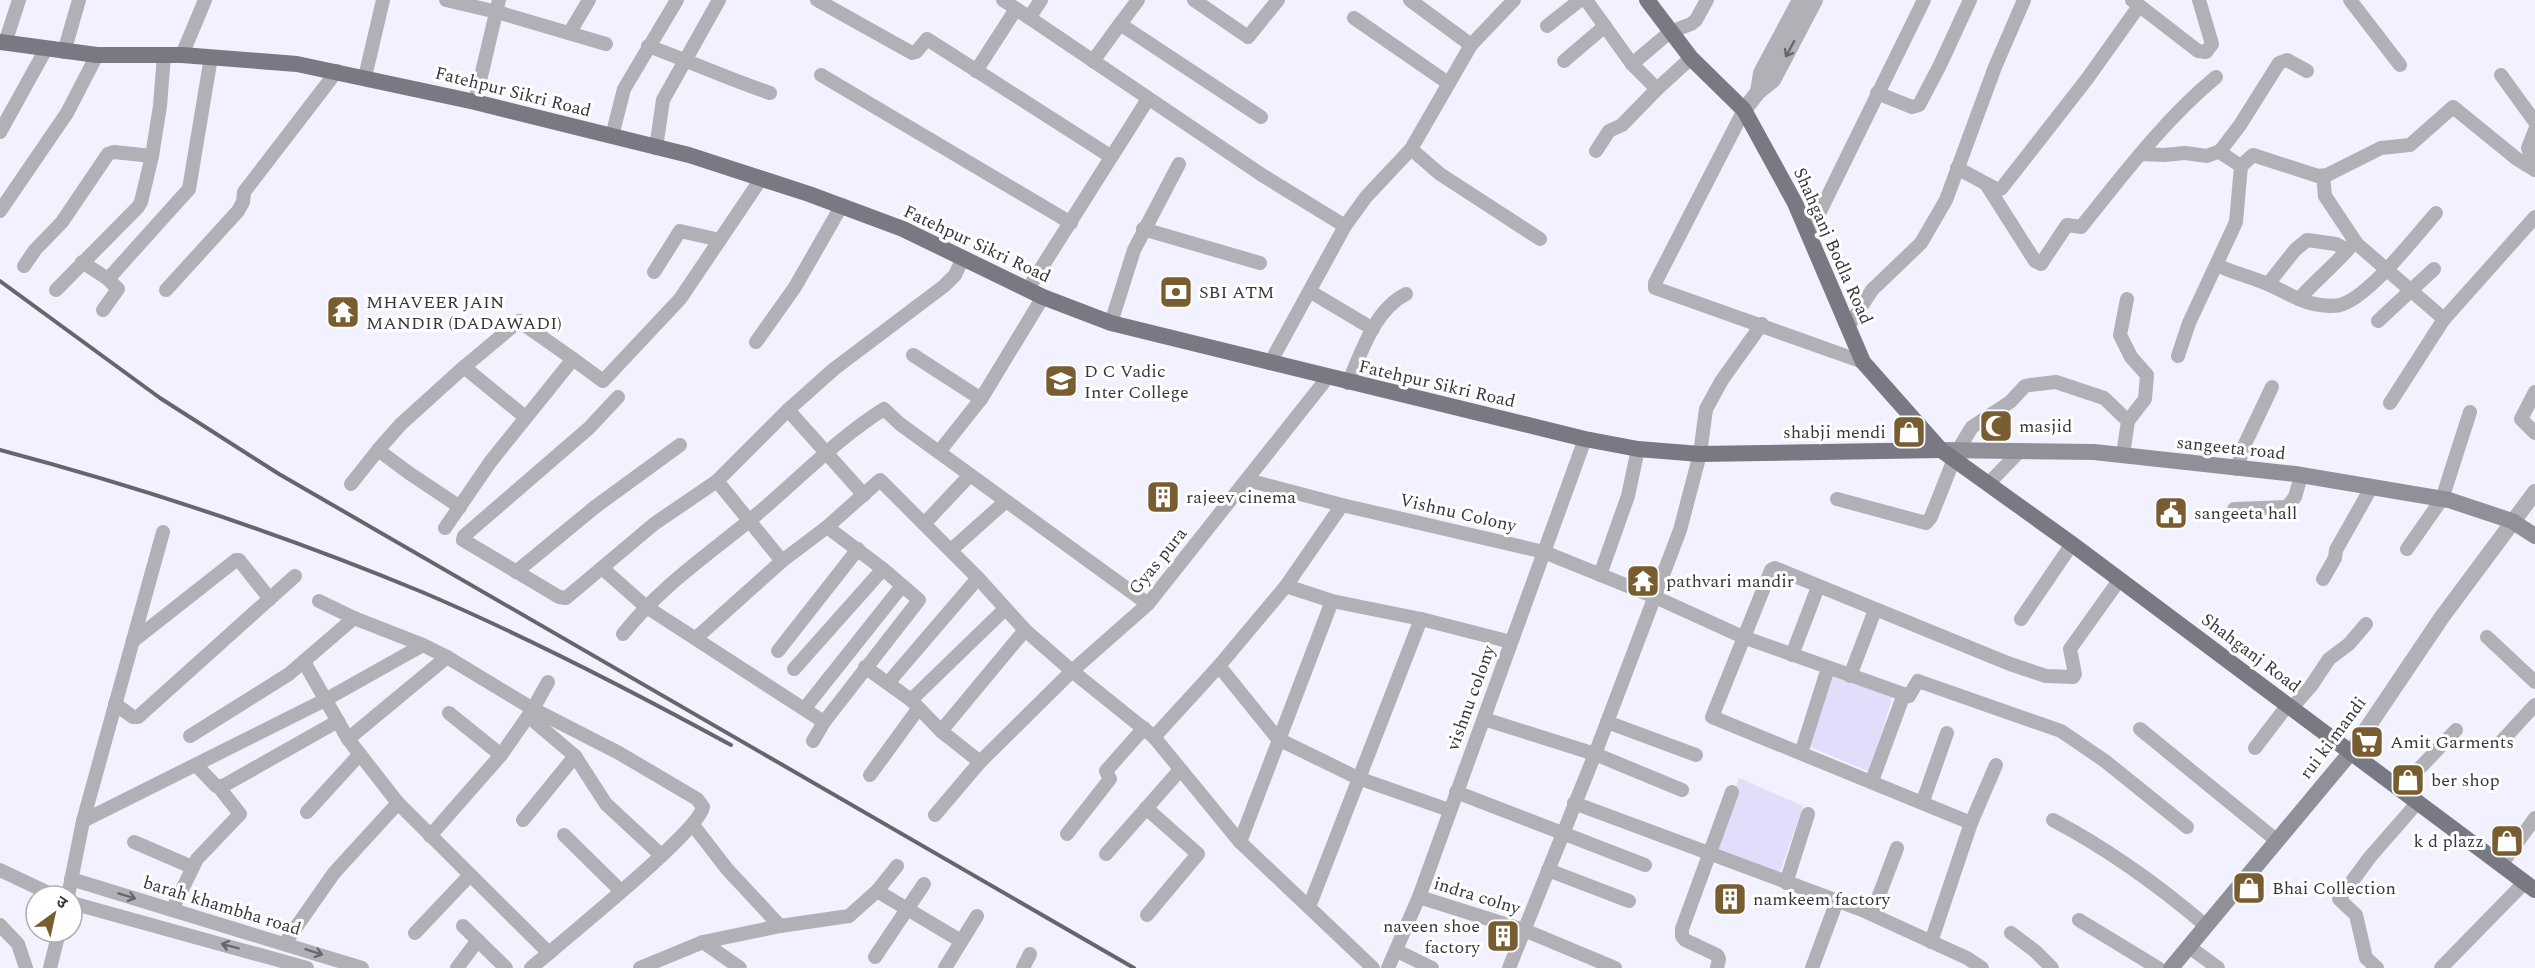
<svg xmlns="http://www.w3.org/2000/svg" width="2535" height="968" viewBox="0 0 2535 968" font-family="Spectral,'Noto Sans Devanagari',serif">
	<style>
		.green { fill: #e1defc }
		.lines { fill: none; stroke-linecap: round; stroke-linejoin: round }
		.minor { stroke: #b0b0b6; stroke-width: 14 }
		.tertiary { stroke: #b0b0b6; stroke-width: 16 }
		.secondary { stroke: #909098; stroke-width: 16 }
		.primary { stroke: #797983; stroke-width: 16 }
		.rail { stroke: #65656c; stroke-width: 4 }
		.oneway { stroke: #67676d }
		.labels { text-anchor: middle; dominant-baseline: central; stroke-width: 6; stroke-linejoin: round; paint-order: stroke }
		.street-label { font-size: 18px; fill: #37373c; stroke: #fff }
		.poi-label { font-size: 18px; fill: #37373c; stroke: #fff; text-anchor: start }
	</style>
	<rect width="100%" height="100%" fill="#f2f1ff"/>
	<g class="green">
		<polygon points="1821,672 1893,695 1870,772 1799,742"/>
		<polygon points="1739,778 1803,806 1780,872 1714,848"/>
	</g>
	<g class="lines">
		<g class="minor">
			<polyline points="446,0 497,12 606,44"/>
			<polyline points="817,0 912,53 916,52 927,39 1110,156"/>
			<polyline points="1003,0 1262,175 1345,226"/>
			<polyline points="1138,0 1120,24 1261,117"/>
			<polyline points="1194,0 1248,37 1278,0"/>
			<polyline points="1410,0 1471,45"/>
			<polyline points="1586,0 1632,64 1657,89 1691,58"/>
			<polyline points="2132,0 2198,51 2206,52 2212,44 2199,0"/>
			<polyline points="2350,0 2400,65"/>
			<polyline points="1029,18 1041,0"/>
			<polyline points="1354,18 1448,83"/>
			<polyline points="1547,26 1580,0"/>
			<polyline points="570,32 589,0"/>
			<polyline points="5,43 19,0"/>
			<path d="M648 46C689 61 728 79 770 93"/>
			<polyline points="64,52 79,0"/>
			<polyline points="182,55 205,0"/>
			<polyline points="1093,61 1120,24"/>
			<polyline points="1564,61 1605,26"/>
			<polyline points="1632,64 1670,32 1691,24 1696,20 1707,0"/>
			<polyline points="976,71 1016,9"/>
			<polyline points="821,75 1071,223"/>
			<polyline points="2501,75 2535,122"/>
			<polyline points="365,77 383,0"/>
			<polyline points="1877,93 1912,107 1919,105 1940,65 1970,0"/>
			<polyline points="475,102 499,0"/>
			<polyline points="1744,110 1655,283 1655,288 1863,362"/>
			<polyline points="2535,130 2528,148 2535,170"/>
			<polyline points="0,132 46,49"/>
			<polyline points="612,136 624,89 677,0"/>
			<polyline points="656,148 663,100 719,0"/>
			<polyline points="1411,149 1440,174 1540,239"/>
			<polyline points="1596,151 1609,131 1622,125 1657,89"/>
			<polyline points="2141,154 2164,155 2185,153 2207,156 2220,151"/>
			<polyline points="152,156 160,106 164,55"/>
			<polyline points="2241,166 2253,155 2318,176 2327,175 2381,148 2410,145 2453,107 2517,159 2535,170"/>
			<polyline points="1957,168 1996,189 2001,189 2087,79 2139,6"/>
			<polyline points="2323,176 2325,196 2357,244 2444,319"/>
			<path d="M1986 184 2035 261 2041 264 2067 225 2081 227C2123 175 2164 120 2216 77"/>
			<polyline points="0,211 67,113 97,55"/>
			<polyline points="1143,229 1260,263"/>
			<polyline points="1809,234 1924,0"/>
			<polyline points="82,262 108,279 118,289 103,310"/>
			<path d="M2217 265C2233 273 2248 276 2265 283 2283 290 2300 303 2320 305 2328 306 2336 307 2343 304 2371 294 2415 237 2436 213"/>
			<polyline points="24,266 35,250 62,222 108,154 114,152 152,156 141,202 138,207 56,290"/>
			<polyline points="654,272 680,231 720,240"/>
			<polyline points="108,279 189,189 211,57"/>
			<polyline points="2268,284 2295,250 2307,240 2336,244 2347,250"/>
			<polyline points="1028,289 1148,99"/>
			<polyline points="166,290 238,211 243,202 244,192 337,71"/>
			<polyline points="1311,292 1373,329"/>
			<polyline points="2127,299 2120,335 2131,357 2147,375 2145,399 2128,421"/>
			<path d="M2299 299C2316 280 2335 265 2352 245"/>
			<polyline points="2378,321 2434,269"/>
			<polyline points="1111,323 1134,250 1179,164"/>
			<polyline points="1848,327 1872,290 1921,243 1946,200 1995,67 2024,0"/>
			<polyline points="756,342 795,287 842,205"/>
			<polyline points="913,355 981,399 1043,297"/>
			<polyline points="2178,356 2189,323 2236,222 2241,166 2221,153 2221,150 2240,125 2279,63 2287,60 2307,71"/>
			<polyline points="1270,363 1345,226 1366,197 1411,149 1471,45 1514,0"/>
			<path d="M1348 383C1362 352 1374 310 1406 294"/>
			<polyline points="2535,392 2521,419 2535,433"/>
			<polyline points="618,397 589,428 464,536 463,540 559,597 566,598 654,524 717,481 788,410 834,369 944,286 955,275 963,258"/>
			<polyline points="2390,403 2444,319 2535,217"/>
			<polyline points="788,410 864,495"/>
			<polyline points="525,417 464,367 519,321 573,359"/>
			<polyline points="1958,450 1972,427 2010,402 2025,386 2030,385 2056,382 2104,398 2128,421 2123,455"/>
			<polyline points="939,452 981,399"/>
			<polyline points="2237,469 2244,446 2272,387"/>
			<polyline points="1247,480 1342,505 1544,552 1655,597 1743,637 1909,696 1918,681 2061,731 2105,761 2187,827"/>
			<polyline points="717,481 782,561"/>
			<polyline points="1989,483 2020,451"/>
			<polyline points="351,484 378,450"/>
			<polyline points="1837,499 1926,523 1931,517 1954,459"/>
			<polyline points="460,507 409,473 378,450 401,424 464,367"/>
			<polyline points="2234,509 2287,507 2295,497 2301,476"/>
			<polyline points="924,524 970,475"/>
			<polyline points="827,527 880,480 978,578 1025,630 1072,671 1154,737 1240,842 1373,968"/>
			<polyline points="445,528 491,461 573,359 603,381 680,299 761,179"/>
			<polyline points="2407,549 2442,499 2470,412"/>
			<polyline points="951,550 1006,501"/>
			<polyline points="602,568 645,606 824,722"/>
			<polyline points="516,572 595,507 680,445"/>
			<polyline points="1600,575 1628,496 1638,449"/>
			<polyline points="2323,579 2335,558 2336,550 2371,488"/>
			<polyline points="1286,586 1332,601 1421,619"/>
			<polyline points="319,601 354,618"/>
			<polyline points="2021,619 2072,544"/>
			<path d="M623 634C661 586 704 558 750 520 794 484 836 439 884 409L900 424 1148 604"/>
			<polyline points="2487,637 2535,682"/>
			<polyline points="696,638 782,561 827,527 883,569 919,600 824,722 813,741"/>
			<polyline points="133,641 236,560 239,560 270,599"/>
			<polyline points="423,645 447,657 533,709 501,755 430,836"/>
			<polyline points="778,651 858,549"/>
			<polyline points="1792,655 1818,587"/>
			<polyline points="447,657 348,739 398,803 549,953 531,968"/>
			<polyline points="304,662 348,739"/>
			<polyline points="1219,666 1278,739 1358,778 1449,810"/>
			<polyline points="865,667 911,700 941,731 980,762"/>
			<polyline points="794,669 883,569"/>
			<polyline points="1850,676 1875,610"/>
			<path d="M548 682 533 709 619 753 697 799 703 807C699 831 574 931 549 953"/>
			<polyline points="888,683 978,578"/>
			<polyline points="911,700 1005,609"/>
			<polyline points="115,704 133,717 138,717 295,576"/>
			<polyline points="805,708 902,586"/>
			<polyline points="2291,709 2311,686 2329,659 2349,644 2366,624"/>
			<polyline points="449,713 501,755"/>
			<polyline points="529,717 575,756 606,804 661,855"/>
			<polyline points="1484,719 1595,754 1682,790"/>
			<polyline points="1607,722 1696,755"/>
			<polyline points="2140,729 2276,840"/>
			<polyline points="941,731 1025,630"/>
			<polyline points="1154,737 1219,666 1286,586 1342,505"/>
			<polyline points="2501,742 2535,705"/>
			<polyline points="2255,748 2287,706"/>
			<polyline points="1801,753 1828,668"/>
			<polyline points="197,766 216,786 223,786 338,721"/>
			<polyline points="870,775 918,709"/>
			<polyline points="1872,781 1904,694"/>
			<polyline points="2400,789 2456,730"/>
			<polyline points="1456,792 1645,865"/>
			<polyline points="1923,801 1947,733"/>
			<polyline points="1574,803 1862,910 1967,958 1982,968"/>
			<polyline points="1146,808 1198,854 1147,915"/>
			<polyline points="307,812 360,754"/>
			<polyline points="935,815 980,762 1072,671 1148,604 1328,377"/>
			<polyline points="523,820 575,756"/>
			<path d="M2053 820C2108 849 2158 885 2205 925"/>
			<polyline points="83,821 325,700 423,645 354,618 289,674 190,736"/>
			<polyline points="1971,823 1712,717 1771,570 1775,568 2010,664 2046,676 2073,677 2075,674 2070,649 2120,579"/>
			<polyline points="693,825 727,869 780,926"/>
			<polyline points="1067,834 1110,779 1106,771 1144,728"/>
			<polyline points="564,835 621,891"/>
			<polyline points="134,842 192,867"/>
			<polyline points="1240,842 1332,601"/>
			<polyline points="1106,854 1180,770"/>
			<polyline points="2501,865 2535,818"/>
			<polyline points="0,870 55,896"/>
			<polyline points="1548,870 1629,901"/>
			<polyline points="71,879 362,968"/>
			<polyline points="1786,883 1808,814"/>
			<polyline points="877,891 961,941"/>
			<polyline points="68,896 83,821 163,532"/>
			<polyline points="1419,897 1524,930 1615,968"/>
			<polyline points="72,903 307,968"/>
			<polyline points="1309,907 1421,619 1511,642"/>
			<polyline points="172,910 197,859 240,814 218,786"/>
			<polyline points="1872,914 1897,848"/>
			<polyline points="2079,920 2158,968"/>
			<polyline points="0,925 18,944 26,968"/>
			<polyline points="463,926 506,968"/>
			<polyline points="415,933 470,875"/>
			<polyline points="2011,933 2035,951 2052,968"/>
			<polyline points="703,942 740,968"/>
			<polyline points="1931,942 1971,823 1996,765"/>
			<polyline points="285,943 334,873 398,803"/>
			<polyline points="2188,946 2218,968"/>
			<polyline points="1397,951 1432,968"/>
			<polyline points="875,957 924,884"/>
			<polyline points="50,968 59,932"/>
			<polyline points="457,968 478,940"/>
			<polyline points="640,968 703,942 780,926 849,916 877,891 897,866"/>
			<polyline points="945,968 977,916"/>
			<polyline points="1023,968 1030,954"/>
			<polyline points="1388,968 1419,897 1585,439"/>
			<polyline points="1509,968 1595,754 1680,530 1700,454 1706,409 1722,380 1762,324"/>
			<polyline points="1717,968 1719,959 1717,955 1685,940 1682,936 1682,929 1732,792"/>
			<polyline points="1812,968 1837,901"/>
			<polyline points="2377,968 2366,958 2356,915 2339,899 2370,857 2418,802"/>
			<polyline points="2441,968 2524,883"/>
		</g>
		<g class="tertiary">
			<polyline points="1758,92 1761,73 1800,0"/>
			<polyline points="1744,110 1758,92 1773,80 1815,0"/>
			<polyline points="2351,752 2442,617 2535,492"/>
		</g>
		<g class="secondary">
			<polyline points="1941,450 2094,452 2295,474 2449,500 2512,521 2535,536"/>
			<polyline points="2171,968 2351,752"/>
		</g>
		<g class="primary">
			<polyline points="1647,0 1691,58 1744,110 1795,203 1863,362 1941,450 2072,544 2535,890"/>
			<polyline points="0,42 97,55 182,55 297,64 475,102 689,155 809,194 903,229 1043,297 1111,323 1585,439 1638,449 1700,454 1941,450"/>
		</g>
		<g class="rail">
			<polyline points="0,281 160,398 279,474 1134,968"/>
			<path d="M0 450C143 488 285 535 422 592 528 637 630 690 731 745"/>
		</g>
	</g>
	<defs><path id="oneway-shaft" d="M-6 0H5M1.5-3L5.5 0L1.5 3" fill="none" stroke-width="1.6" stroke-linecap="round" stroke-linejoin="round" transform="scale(1.5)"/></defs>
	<g class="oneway">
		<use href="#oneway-shaft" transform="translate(1790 49) rotate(118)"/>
		<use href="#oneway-shaft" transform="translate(127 896) rotate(17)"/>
		<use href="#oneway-shaft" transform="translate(230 946) rotate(-165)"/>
		<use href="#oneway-shaft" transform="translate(314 952) rotate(18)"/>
	</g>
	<defs>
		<symbol id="bank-square" viewBox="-11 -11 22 22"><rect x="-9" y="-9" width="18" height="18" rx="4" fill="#775d2f" stroke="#fff"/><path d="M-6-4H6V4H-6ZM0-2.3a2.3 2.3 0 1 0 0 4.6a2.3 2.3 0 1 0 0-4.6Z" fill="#fff"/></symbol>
		<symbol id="temple-square" viewBox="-11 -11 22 22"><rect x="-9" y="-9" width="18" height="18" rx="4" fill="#775d2f" stroke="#fff"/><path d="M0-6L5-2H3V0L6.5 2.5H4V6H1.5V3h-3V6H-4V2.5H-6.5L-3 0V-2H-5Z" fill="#fff"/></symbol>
		<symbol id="university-square" viewBox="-11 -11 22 22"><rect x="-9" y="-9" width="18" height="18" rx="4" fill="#775d2f" stroke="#fff"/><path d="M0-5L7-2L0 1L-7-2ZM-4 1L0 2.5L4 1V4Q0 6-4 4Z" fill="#fff"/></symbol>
		<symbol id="mosque-square" viewBox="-11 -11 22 22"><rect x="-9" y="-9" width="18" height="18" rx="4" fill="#775d2f" stroke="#fff"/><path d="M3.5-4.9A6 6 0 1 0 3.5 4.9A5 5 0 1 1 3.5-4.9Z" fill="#fff"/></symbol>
		<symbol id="shop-square" viewBox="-11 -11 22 22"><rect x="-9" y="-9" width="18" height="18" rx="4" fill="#775d2f" stroke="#fff"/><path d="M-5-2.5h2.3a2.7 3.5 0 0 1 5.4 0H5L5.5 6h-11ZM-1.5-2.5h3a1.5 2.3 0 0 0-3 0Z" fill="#fff"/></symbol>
		<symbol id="building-square" viewBox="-11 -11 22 22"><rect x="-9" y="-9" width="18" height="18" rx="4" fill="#775d2f" stroke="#fff"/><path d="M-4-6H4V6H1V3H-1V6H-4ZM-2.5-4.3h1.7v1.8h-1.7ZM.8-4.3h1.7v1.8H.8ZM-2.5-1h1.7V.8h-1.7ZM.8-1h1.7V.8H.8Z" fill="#fff"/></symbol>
		<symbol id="civic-square" viewBox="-11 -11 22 22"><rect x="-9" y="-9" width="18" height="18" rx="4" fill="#775d2f" stroke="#fff"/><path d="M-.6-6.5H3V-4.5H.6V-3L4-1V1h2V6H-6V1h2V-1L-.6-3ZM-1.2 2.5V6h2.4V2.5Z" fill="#fff"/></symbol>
		<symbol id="supermarket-square" viewBox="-11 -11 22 22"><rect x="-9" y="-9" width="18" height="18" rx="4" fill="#775d2f" stroke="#fff"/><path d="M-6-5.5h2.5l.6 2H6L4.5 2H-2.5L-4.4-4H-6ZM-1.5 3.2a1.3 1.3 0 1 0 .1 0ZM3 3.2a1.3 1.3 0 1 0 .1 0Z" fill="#fff"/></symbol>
	</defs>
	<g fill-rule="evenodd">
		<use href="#bank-square" x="1157" y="273" width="38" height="38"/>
		<use href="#temple-square" x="324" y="293" width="38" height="38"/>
		<use href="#university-square" x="1042" y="362" width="38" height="38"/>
		<use href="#mosque-square" x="1977" y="407" width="38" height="38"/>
		<use href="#shop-square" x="1890" y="413" width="38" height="38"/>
		<use href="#building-square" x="1144" y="478" width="38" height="38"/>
		<use href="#civic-square" x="2152" y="494" width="38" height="38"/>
		<use href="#temple-square" x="1624" y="562" width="38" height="38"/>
		<use href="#supermarket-square" x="2348" y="723" width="38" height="38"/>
		<use href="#shop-square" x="2389" y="761" width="38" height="38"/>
		<use href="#shop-square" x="2488" y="822" width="38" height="38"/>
		<use href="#shop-square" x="2230" y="869" width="38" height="38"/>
		<use href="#building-square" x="1711" y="880" width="38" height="38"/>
		<use href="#building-square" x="1484" y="917" width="38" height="38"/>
	</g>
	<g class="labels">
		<g class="street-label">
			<text transform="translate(513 92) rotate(14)">Fatehpur Sikri Road</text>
			<text transform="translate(977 244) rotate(25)">Fatehpur Sikri Road</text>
			<text transform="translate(1833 246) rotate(66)">Shahganj Bodla Road</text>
			<text transform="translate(1437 384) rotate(13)">Fatehpur Sikri Road</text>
			<text transform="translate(2231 448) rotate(6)">sangeeta road</text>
			<text transform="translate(1458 513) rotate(13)">Vishnu Colony</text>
			<text transform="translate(1158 561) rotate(-51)">Gyas pura</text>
			<text transform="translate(2251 653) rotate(37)">Shahganj Road</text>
			<text transform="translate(1471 698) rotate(-70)">vishnu colony</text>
			<text transform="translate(2333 738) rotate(-53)">rui ki mandi</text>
			<text transform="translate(1477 896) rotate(17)">indra colny</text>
			<text transform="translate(222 906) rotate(17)">barah khambha road</text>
		</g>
		<g class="poi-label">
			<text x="1199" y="292">SBI ATM</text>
			<text x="366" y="302">MHAVEER JAIN<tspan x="366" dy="21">MANDIR (DADAWADI)</tspan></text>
			<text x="1084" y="371">D C Vadic<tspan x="1084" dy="21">Inter College</tspan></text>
			<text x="2019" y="426">masjid</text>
			<text x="1886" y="432" text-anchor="end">shabji mendi</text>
			<text x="1186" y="497">rajeev cinema</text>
			<text x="2194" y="513">sangeeta hall</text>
			<text x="1666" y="581">pathvari mandir</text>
			<text x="2390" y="742">Amit Garments</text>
			<text x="2431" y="780">ber shop</text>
			<text x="2484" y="841" text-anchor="end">k d plazz</text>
			<text x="2272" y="888">Bhai Collection</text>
			<text x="1753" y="899">namkeem factory</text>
			<text x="1480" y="926" text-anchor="end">naveen shoe<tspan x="1480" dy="21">factory</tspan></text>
		</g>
	</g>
	<g transform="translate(54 914) rotate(33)"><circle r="28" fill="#ffffff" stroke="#afafb1" stroke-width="1.5"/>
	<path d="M0-4.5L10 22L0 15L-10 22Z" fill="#775d2f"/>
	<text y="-9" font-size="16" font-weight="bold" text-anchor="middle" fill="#37373c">उ</text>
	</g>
</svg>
